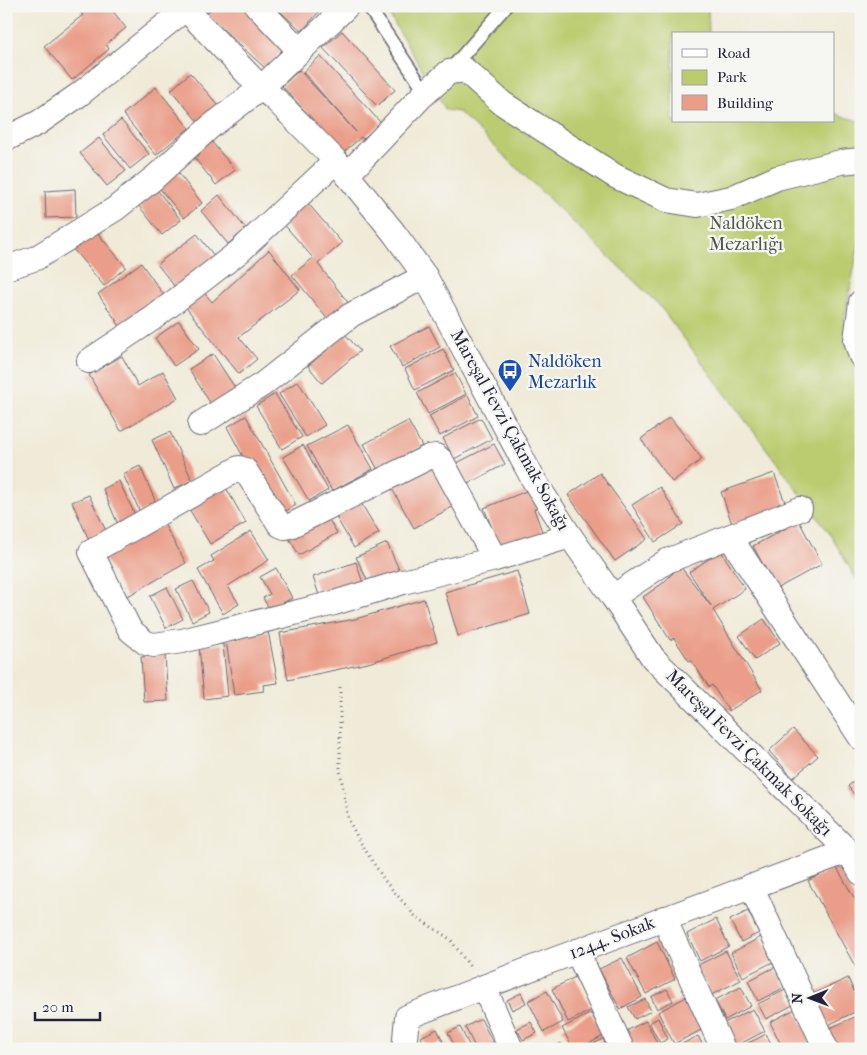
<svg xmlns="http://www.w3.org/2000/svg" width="867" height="1055" viewBox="0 0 867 1055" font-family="'IM FELL French Canon',serif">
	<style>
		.green { fill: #bbcc6f; stroke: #6e7755 }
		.building { fill: #ea9d88 }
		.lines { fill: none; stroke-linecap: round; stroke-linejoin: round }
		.service-casing { stroke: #6a6872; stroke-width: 15 }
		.minor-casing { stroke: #6a6872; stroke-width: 26 }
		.path { stroke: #6a6872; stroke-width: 3; stroke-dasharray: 1 4; stroke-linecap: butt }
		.service { stroke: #fff; stroke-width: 12 }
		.minor { stroke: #fff; stroke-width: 24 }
		.labels { text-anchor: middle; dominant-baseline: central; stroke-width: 4.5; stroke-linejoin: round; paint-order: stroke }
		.park-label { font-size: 18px; fill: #50554b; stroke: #f6f6f2 }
		.transit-label { font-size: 18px; fill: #164399; stroke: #f6f6f2; text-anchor: start }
		.street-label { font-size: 18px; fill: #22223b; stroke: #f6f6f2 }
	</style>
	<rect width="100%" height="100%" fill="#f6f6f2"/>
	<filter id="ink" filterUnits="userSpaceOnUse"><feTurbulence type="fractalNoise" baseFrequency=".02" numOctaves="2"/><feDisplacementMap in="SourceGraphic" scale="10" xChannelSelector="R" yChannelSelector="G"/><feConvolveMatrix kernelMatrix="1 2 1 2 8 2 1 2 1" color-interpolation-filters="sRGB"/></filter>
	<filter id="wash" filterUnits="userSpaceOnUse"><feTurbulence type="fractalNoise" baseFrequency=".0096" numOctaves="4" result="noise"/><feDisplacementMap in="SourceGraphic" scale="20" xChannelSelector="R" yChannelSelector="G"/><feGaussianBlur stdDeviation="1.12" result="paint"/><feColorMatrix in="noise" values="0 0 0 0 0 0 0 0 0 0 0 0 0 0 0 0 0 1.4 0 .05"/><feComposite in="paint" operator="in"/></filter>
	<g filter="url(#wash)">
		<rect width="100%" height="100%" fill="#f0ebd8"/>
		<polygon class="green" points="384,6 708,6 709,34 673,34 673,121 833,121 833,113 861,122 861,232 844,321 861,356 861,587 828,531 659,305 459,112 446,110"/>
		<g id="blocks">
			<g class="building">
				<polygon points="88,6 109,6 126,28 106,44 109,49 72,80 44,46 83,15 80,12"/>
				<polygon points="213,6 246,6 287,44 266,69 206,14"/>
				<polygon points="274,6 324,6 302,31"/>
				<polygon points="342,31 395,90 377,106 323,48"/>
				<polygon points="320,56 381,123 363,139 361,137 343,153 282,86 299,70 356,132 303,72"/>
				<polygon points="190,73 219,106 199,123 171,90"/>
				<polygon points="156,87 189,128 156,155 123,114"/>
				<polygon points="121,120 149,154 130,169 103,135"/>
				<polygon points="207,136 235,170 216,185 189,151"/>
				<polygon points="99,138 126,171 107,186 80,153"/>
				<polygon points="175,169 202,203 184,218 156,184"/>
				<polygon points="154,186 181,220 162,235 135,201"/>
				<polygon points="75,189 76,217 46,218 45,191"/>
				<polygon points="219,195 246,229 228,244 201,211"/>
				<polygon points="306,201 342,243 318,264 350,305 329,321 292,275 313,258 282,222"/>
				<polygon points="95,230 126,267 104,286 73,249"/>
				<polygon points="197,234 218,261 179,292 157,264"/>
				<polygon points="269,250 300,290 239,337 257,359 239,374 184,305 202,290 212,302"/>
				<polygon points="141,263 168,301 124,332 98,294"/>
				<polygon points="179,321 199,349 174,366 155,338"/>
				<polygon points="429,326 440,347 402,367 390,346"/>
				<polygon points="345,334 360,351 322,383 308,366"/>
				<polygon points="443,349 454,370 415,390 405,369"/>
				<polygon points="213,354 239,394 214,409 189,369"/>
				<polygon points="122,356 138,386 163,371 178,398 121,431 89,375"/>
				<polygon points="455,373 466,394 428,414 417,393"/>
				<polygon points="298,381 325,425 306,437 279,394"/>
				<polygon points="275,394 302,437 282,449 256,406"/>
				<polygon points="468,395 478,416 440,436 429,416"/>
				<polygon points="246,416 296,505 276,517 227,427"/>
				<polygon points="670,417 702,459 672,482 641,439"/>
				<polygon points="481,418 492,439 454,459 443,438"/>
				<polygon points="408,421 422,446 378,470 364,444"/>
				<polygon points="348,425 373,469 332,491 307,446"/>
				<polygon points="170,432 192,480 174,489 152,440"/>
				<polygon points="494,444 505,464 466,485 455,464"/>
				<polygon points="303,445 328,490 309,501 283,457"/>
				<polygon points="432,465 454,506 414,528 391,487"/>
				<polygon points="140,466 157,505 140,512 123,474"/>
				<polygon points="600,473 647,539 615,561 568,495"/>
				<polygon points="774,473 786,505 732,524 721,492"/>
				<polygon points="119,481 137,519 119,527 103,489"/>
				<polygon points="225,486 246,523 210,544 188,507"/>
				<polygon points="660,487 683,524 655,542 632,505"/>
				<polygon points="534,488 541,506 534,509 543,534 501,551 484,508"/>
				<polygon points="89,495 107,533 89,540 72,502"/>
				<polygon points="361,503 379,533 354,548 336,517"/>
				<polygon points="325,513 337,533 299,555 287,535"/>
				<polygon points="799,521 822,564 776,589 753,546"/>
				<polygon points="164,524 186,563 126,597 104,558"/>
				<polygon points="251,531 269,560 228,586 239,604 223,614 198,570 214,561 211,556"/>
				<polygon points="387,543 402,576 372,590 356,557"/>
				<polygon points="721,551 745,589 713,610 762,690 729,711 712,685 709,687 691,660 689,661 674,638 670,640 643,597 663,583 680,566 711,606 689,572"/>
				<polygon points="356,562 364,586 321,601 313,577"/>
				<polygon points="276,568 292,598 270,610 263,598 270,594 260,577"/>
				<polygon points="517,571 530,614 458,636 445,592"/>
				<polygon points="193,581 209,612 192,621 176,589"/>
				<polygon points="167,587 183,619 166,628 150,596"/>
				<polygon points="424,599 437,642 368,663 288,680 280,633 355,619"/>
				<polygon points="764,619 780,643 755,660 739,636"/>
				<polygon points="268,631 278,683 263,685 264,691 234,695 226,640"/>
				<polygon points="223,644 228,696 204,699 199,646"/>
				<polygon points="165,655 168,701 144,702 141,657"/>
				<polygon points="793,729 818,756 793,778 769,751"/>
				<polygon points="861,776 861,804 848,786"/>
				<polygon points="836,866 861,910 861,977 808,881"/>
				<polygon points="748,911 759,933 741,942 730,920"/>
				<polygon points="716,919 729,946 700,961 687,934"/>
				<polygon points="761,937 773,962 743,977 731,953"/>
				<polygon points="657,942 675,979 646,994 627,958"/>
				<polygon points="726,951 741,980 711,995 696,966"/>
				<polygon points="622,958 642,997 620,1009 599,969"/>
				<polygon points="775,967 785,987 758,1001 748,981"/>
				<polygon points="575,977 592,1010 568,1022 552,989"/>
				<polygon points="848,978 857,998 861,996 861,1009 828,1025 813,994"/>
				<polygon points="741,987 751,1006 725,1020 715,1000"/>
				<polygon points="667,989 673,1001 657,1009 651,997"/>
				<polygon points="787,989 795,1004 766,1019 758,1004"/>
				<polygon points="547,991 563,1022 544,1032 528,1001"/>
				<polygon points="521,993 526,1003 512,1010 507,1000"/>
				<polygon points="690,995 707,1027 674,1044 658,1012"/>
				<polygon points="645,999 651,1011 635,1019 628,1007"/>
				<polygon points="753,1009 765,1031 734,1047 722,1024"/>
				<polygon points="795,1009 811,1040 795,1049 783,1049 770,1022"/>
				<polygon points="591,1013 603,1036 579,1049 573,1049 562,1028"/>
				<polygon points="861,1014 861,1049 835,1049 826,1030"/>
				<polygon points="658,1018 668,1039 660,1043 649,1023"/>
				<polygon points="481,1019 495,1047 491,1049 476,1049 465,1027"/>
				<polygon points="646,1021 658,1045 651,1049 636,1049 626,1031"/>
				<polygon points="531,1022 537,1033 523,1040 517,1029"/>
				<polygon points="460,1027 471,1049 456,1049 448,1033"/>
				<polygon points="437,1029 443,1041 427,1049 421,1037"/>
				<polygon points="766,1034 774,1049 737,1049"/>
				<polygon points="698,1036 705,1049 680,1049 678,1046"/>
				<polygon points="603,1039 608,1049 584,1049"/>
				<polygon points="561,1043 563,1049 550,1049"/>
				<polygon points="447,1044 449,1049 438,1049"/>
			</g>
		</g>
	</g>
	<g filter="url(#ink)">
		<use href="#blocks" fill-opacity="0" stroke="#6a6872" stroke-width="1"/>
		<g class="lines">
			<defs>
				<g id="service">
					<polyline points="368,6 426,93"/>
					<polyline points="450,70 506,6"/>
				</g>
				<g id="minor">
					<polyline points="183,6 261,88 276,100 336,161 394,233 425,276 533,479 570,536 613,597 653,658 848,851 861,873"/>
					<polyline points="257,6 300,51"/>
					<polyline points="6,139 38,123 80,94 189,6"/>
					<polyline points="347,175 421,97 449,72 465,70 502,103 615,176 666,200 697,205 731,198 777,178 841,162 861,160"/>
					<polyline points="6,268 36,258 115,209 154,178 210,127 261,88 347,6"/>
					<polyline points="861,302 856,340 861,356"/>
					<polyline points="89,361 152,319 240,251 336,161"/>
					<polyline points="200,424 263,384 351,315 425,276"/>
					<polyline points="730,537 861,738"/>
					<polyline points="495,559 441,460 436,456 429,457 290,526 285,527 280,525 245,470 239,468 91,552 130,630 146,643 154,645 182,641 334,603 403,582 495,559 570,536"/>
					<polyline points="613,597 667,561 800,509"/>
					<polyline points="751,886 826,1049"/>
					<polyline points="664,918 723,1049"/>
					<polyline points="577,951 622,1049"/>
					<polyline points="484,987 511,1049"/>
					<polyline points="404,1049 407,1017 548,962 848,851"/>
				</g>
			</defs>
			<use href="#service" class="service-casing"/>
			<use href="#minor" class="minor-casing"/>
			<polyline class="path" points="340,687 340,770 348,819 359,840 385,881 415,916 450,939 471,968"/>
			<use href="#service" class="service"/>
			<use href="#minor" class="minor"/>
		</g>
	</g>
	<defs>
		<symbol id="bus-pin" viewBox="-11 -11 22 30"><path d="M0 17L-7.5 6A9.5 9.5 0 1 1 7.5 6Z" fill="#1a4fb4" stroke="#f6f6f2"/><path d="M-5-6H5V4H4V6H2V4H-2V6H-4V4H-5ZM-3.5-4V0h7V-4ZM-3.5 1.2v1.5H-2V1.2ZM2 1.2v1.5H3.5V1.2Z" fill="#fff"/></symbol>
	</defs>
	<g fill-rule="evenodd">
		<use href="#bus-pin" x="496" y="357" width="28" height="38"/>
	</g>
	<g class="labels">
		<g class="park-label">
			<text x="746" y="223">Naldöken<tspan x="746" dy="21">Mezarlığı</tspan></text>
		</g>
		<g class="transit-label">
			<text x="528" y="361">Naldöken<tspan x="528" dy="21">Mezarlık</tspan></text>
		</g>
		<g class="street-label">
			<text transform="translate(510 430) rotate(61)">Mareşal Fevzi Çakmak Sokağı</text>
			<text transform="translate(749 753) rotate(45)">Mareşal Fevzi Çakmak Sokağı</text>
			<text transform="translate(612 938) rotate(-21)">1244. Sokak</text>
		</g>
	</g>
	<rect width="867" height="1055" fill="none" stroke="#f6f6f2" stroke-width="25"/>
	<rect x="672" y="32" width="162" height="90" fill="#f6f6f2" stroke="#a1a1a9"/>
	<rect x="682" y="49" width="25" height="8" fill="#ffffff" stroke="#a1a1a9"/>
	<text x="717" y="58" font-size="15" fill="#22223b">Road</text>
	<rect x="682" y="70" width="25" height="15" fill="#bbcc6f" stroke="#a1a1a9"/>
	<text x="717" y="82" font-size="15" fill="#22223b">Park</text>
	<rect x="682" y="95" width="25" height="15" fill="#ea9d88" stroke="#a1a1a9"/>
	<text x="717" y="108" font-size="15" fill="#22223b">Building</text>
	<g transform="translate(810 998) rotate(269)" stroke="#f6f6f2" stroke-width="4" paint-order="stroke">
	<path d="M0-4L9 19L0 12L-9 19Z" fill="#22223b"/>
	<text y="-8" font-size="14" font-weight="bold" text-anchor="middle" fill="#22223b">N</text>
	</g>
	<path d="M35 1012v8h65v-8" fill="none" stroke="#22223b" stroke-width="2.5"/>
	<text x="42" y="1012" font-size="15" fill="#22223b" stroke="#f6f6f2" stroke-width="4" paint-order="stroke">20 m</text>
</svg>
